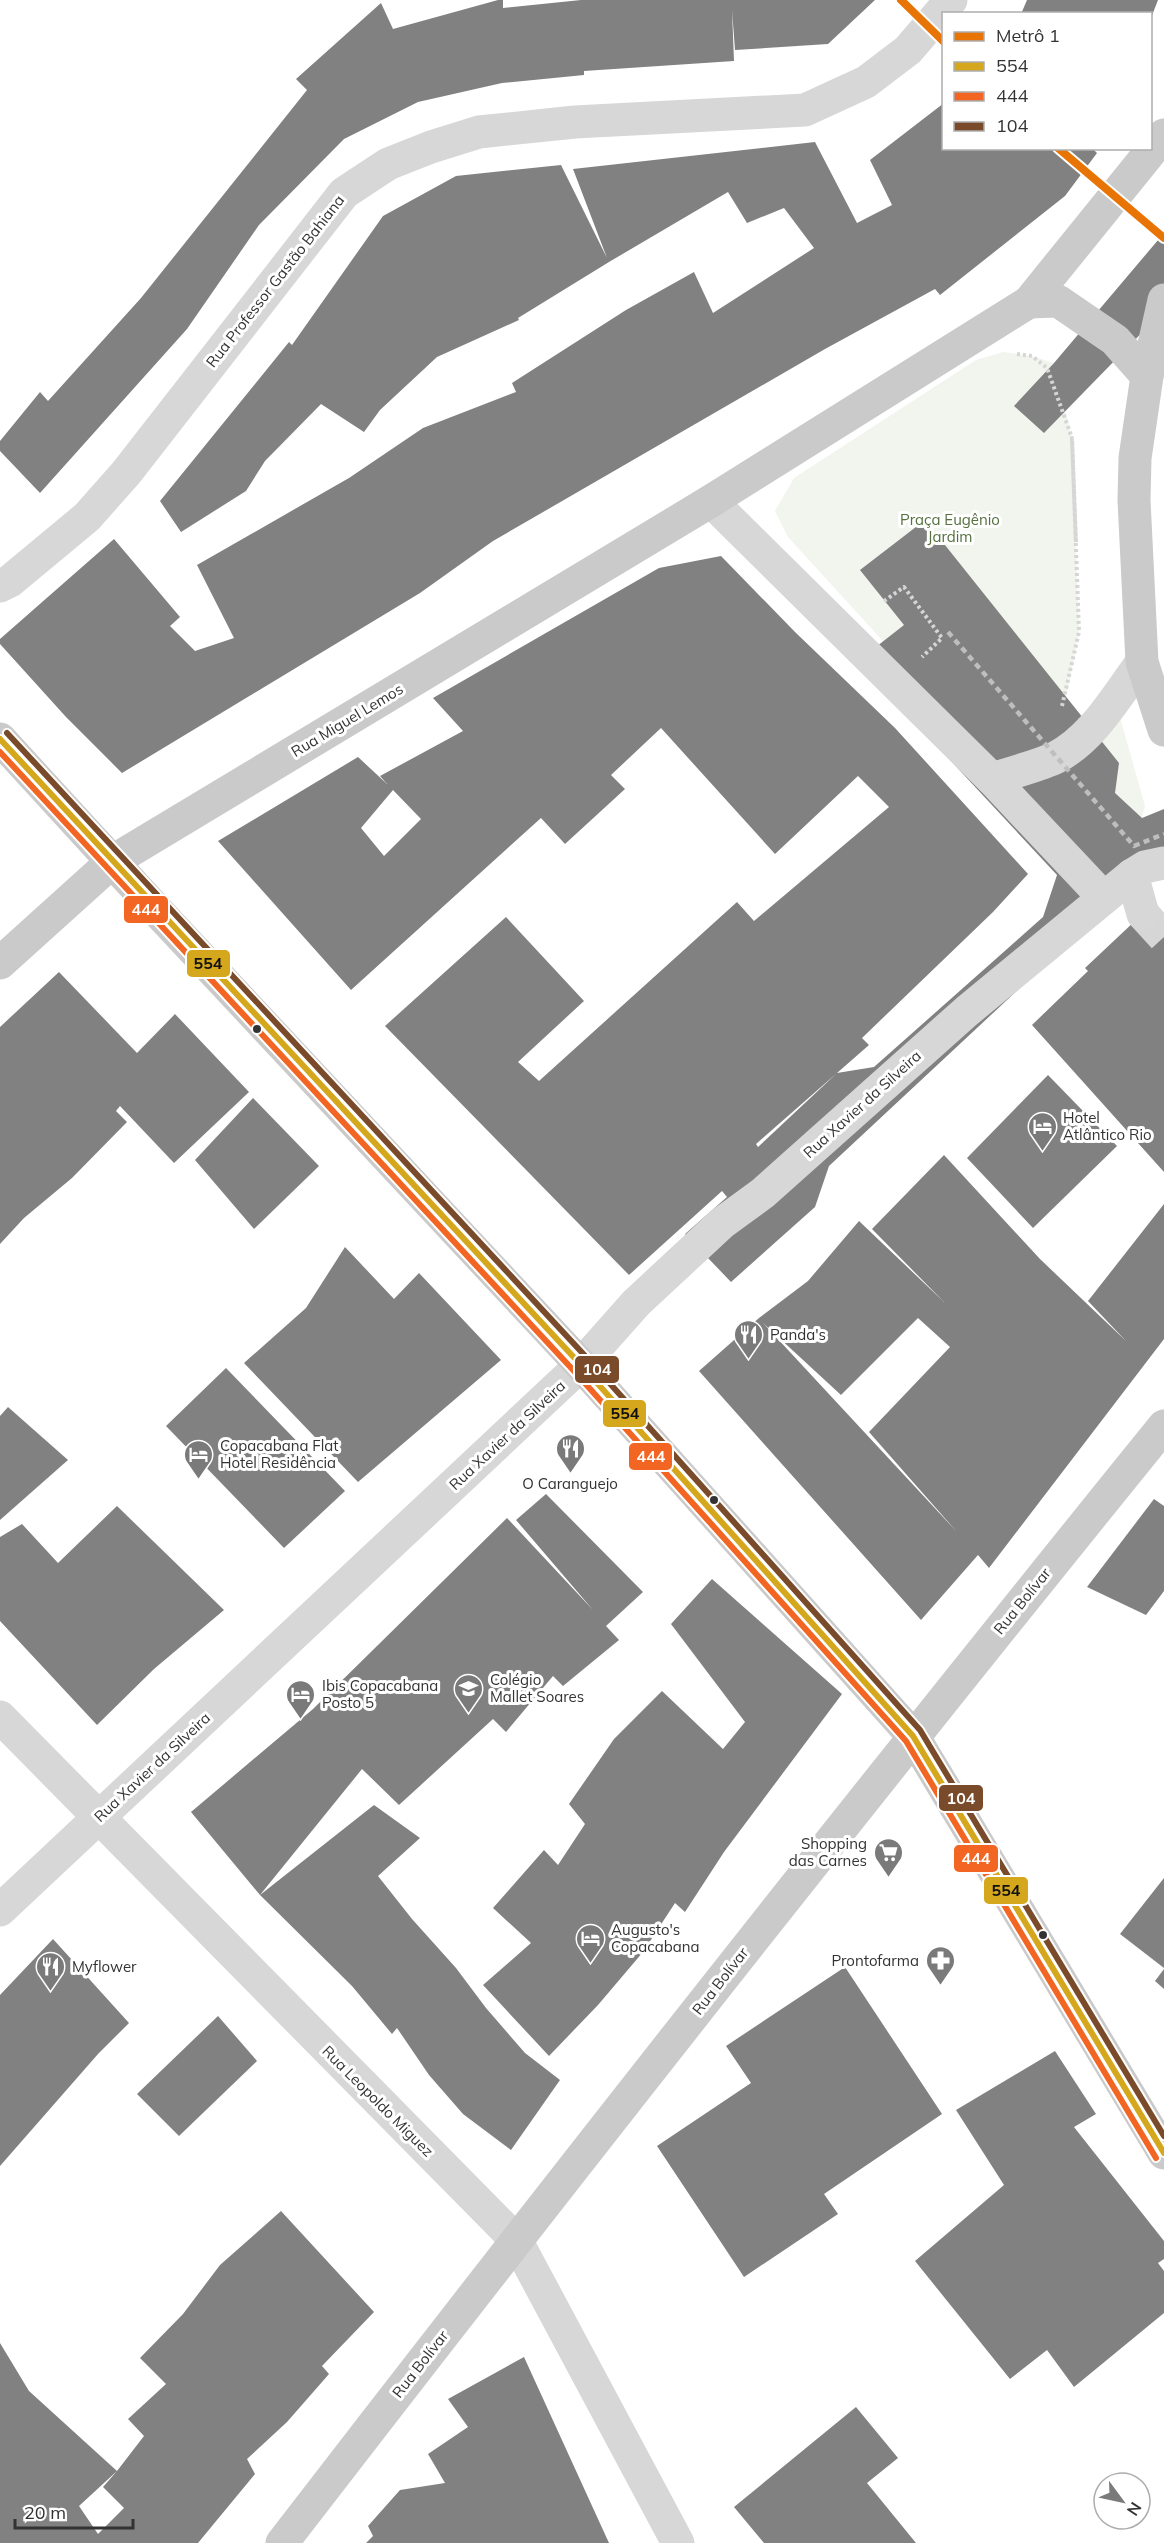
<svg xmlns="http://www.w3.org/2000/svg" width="1164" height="2543" viewBox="0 0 1164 2543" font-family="Mulish,sans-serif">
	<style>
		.green { fill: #f1f5ed }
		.building { fill: #818181; fill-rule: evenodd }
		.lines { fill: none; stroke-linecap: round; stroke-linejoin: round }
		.minor-tunnel { stroke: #d6d6d6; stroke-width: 33; stroke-dasharray: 33 16; stroke-linecap: butt }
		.path { stroke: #d6d6d6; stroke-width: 4; stroke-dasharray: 3 3; stroke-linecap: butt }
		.minor { stroke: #d7d7d7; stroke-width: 33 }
		.major { stroke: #cacaca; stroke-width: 33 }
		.rail { stroke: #bebebe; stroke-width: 4.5; stroke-dasharray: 6 4.5; stroke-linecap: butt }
		.bus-1-casing { stroke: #fff; stroke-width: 10 }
		.bus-2-casing { stroke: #fff; stroke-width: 10 }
		.bus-3-casing { stroke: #fff; stroke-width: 10 }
		.bus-1 { stroke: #d5a71d; stroke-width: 6 }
		.bus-2 { stroke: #f26522; stroke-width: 6 }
		.bus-3 { stroke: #7a4b2a; stroke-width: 6 }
		.metro-1-casing { stroke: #fff; stroke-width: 12 }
		.metro-1 { stroke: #e77405; stroke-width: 8 }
		.bus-dot { fill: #333; stroke: #fff; stroke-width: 2 }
		.labels { text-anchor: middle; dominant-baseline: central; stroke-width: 6; stroke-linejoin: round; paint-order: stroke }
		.street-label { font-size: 15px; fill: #333; stroke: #fff }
		.park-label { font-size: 15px; fill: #56703f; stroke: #fff }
		.poi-label { font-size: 15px; fill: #333; stroke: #fff; text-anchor: start }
		.line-badge { stroke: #fff; stroke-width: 2 }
		.badge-label { font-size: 16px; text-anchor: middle; font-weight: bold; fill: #fff }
		.pale-badge-label { font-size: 16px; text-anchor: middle; font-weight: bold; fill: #111 }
	</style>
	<rect width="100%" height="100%" fill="#fff"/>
	<g class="green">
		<polygon points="1003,352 1032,356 1054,363 1072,438 1079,632 1068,688 1062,706 976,743 788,537 775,511 794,478 976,360"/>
		<polygon points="1119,714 1145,806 1134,846 1092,754"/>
	</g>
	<g class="building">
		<polygon points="498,0 503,0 503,8 581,0 875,0 828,44 735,50 732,10 734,61 584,71 584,75 502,83 418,102 344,139 259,225 187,329 40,493 0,451 0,441 40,392 48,401 141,298 307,90 296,79 381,3 393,29"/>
		<polygon points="1027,0 1158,0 1151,18 1150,14 1021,14"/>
		<polygon points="944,103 944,148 1092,148 1097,153 1065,196 940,295 935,289 825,349 493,541 420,593 122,773 66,717 0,644 0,639 114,539 180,617 170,626 195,651 234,638 197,565 349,478 423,428 516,392 512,383 626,310 694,272 713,313 814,248 784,208 747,223 728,192 609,262 518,318 519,320 437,357 380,410 364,432 321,404 265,461 246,491 181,532 160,501 289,342 292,345 383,216 456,176 561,165 607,258 573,169 815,142 857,223 892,205 870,160"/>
		<polygon points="1164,233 1164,310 1044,433 1014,406 1054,363"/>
		<path d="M925 520 1119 763 1115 793 1142 818 1164 809V865L1140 876 829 1166 815 1207 731 1282 685 1234 727 1197 722 1191 629 1275 385 1026 506 917 584 1001 518 1062 539 1081 737 902 754 921 889 807 858 776 775 854 661 728 611 775 625 789 565 844 541 818 351 990 218 841 358 757 387 784 380 776 463 731 433 698 659 568 721 556 795 632 895 728 1028 874 993 912 862 1038 869 1045 837 1073 874 1067 1043 917 1057 875 858 661 904 625 860 570ZM393 790 421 819 384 856 361 828ZM837 1073 758 1147 756 1144Z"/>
		<polygon points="1153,904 1164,915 1164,1172 1032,1025 1088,971 1085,968"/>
		<polygon points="59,972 137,1053 175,1014 249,1092 174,1163 120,1106 116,1111 127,1122 72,1178 24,1218 0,1244 0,1027"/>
		<polygon points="1048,1075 1117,1146 1033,1228 967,1158"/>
		<polygon points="253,1098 319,1166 254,1229 195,1160"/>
		<path d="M944 1155 1040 1259 1126 1341 1088 1301 1164 1204V1339L989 1568 978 1555 921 1620 699 1371 759 1318 808 1281 859 1221 944 1302 872 1229ZM918 1318 950 1347 869 1432 957 1532 763 1323 841 1395Z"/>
		<polygon points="345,1247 394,1299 419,1273 501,1360 358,1482 244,1363 306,1308"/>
		<polygon points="226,1368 345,1491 284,1548 166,1426"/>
		<polygon points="8,1407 68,1460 0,1520 0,1416"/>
		<polygon points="546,1494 643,1592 606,1626 619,1640 563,1686 553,1676 506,1732 493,1719 399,1805 362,1769 260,1895 374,1805 420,1838 378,1876 412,1919 456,1968 486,2008 525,2053 560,2080 511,2150 463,2114 429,2075 397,2028 392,2034 352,1986 260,1895 191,1812 313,1709 507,1518 593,1610 516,1520"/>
		<polygon points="1154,1499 1164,1506 1164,1591 1146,1615 1087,1587"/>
		<polygon points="117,1506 224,1610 154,1669 97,1725 0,1621 0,1537 22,1524 58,1563"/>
		<polygon points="712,1579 842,1694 724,1852 685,1912 675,1903 643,1952 598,2005 549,2056 483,1985 531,1943 493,1908 544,1850 558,1865 585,1824 569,1804 614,1739 662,1691 723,1749 745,1722 671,1624"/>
		<polygon points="1164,1878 1164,1968 1120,1934"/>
		<polygon points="53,1939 129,2023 98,2054 0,2166 0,1995"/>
		<polygon points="845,1967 942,2114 824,2194 838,2214 744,2277 657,2146 751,2083 726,2046"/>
		<polygon points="1164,1969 1164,1989 1155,1981"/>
		<polygon points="218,2016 257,2061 179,2136 137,2094"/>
		<polygon points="1055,2051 1096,2114 1074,2127 1164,2241 1164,2259 1158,2263 1164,2271 1164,2313 1074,2387 1047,2350 1010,2379 915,2261 1004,2185 956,2110"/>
		<path d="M281 2211 374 2312 322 2366 329 2374 287 2422 247 2459 255 2474 198 2543H0V2343L29 2391 117 2471 144 2436 128 2419 166 2384 140 2358 183 2314 220 2265ZM117 2471 103 2487 124 2508 98 2534 79 2506Z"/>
		<polygon points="524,2357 609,2543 366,2543 373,2536 368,2526 400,2490 445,2483 428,2454 468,2427 448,2399"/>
		<polygon points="856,2407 898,2458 867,2483 916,2543 764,2543 734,2507"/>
	</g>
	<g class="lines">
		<polyline class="minor-tunnel" points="1143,914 1164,937"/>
		<g class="path">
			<polyline points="1017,354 1032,356 1047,368 1072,438"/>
			<polyline points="884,601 904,587 942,638 922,657"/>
			<polyline points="1062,706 1079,632 1072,438 1076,542"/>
		</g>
		<g class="minor">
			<polyline points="711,501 992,779 1104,898"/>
			<polyline points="0,586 10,581 87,517 126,473 344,193 388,164 431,147 479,132 575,122 805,110 866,82 908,50 951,0"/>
			<path d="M992 779C1013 772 1035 767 1055 758 1093 739 1117 695 1142 662"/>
			<polyline points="1132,875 1143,914"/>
			<polyline points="0,1717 516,2240 678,2543"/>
			<polyline points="0,1910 581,1365 636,1303 722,1223 763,1193 967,1011 1132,875 1145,867 1164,863"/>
		</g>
		<g class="major">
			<polyline points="1164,300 1147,376 1135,458 1134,500 1142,662 1164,730"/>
			<polyline points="1029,302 1058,301 1115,340 1147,376"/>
			<polyline points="0,739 162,916 581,1365 913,1736 1164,2153"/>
			<polyline points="0,963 113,861 711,501 1029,302 1164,135"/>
			<path d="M282 2543C572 2167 865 1795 1164 1426"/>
		</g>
		<polyline class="rail" points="948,632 1134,846 1164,834"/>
		<defs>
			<polyline id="bus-1" points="0,739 581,1365 913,1736 1164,2153"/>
			<polyline id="bus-2" points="0,752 574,1371 906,1741 1156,2158"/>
			<polyline id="bus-3" points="7,733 588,1359 920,1730 1164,2136"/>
		</defs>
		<use href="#bus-1" class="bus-1-casing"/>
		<use href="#bus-2" class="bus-2-casing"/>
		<use href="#bus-3" class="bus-3-casing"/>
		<use href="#bus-1" class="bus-1"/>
		<use href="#bus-2" class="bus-2"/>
		<use href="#bus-3" class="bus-3"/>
		<defs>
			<g id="metro-1">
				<polyline points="901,0 944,42"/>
				<polyline points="1058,148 1164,238"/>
			</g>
		</defs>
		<use href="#metro-1" class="metro-1-casing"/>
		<use href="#metro-1" class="metro-1"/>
	</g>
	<defs>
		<symbol id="hotel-pin" viewBox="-11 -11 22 30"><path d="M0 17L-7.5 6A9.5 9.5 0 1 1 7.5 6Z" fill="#7a7a7a" stroke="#fff"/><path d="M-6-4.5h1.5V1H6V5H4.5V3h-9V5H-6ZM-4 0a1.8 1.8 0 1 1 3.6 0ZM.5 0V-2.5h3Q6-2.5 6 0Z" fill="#fff"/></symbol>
		<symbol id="restaurant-pin" viewBox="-11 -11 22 30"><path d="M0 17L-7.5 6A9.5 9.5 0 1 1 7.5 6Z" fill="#7a7a7a" stroke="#fff"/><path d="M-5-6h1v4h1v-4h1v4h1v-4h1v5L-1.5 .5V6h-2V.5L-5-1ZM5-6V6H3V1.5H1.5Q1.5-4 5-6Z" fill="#fff"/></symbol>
		<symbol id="school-pin" viewBox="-11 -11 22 30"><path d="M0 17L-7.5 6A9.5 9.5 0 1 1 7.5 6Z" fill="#7a7a7a" stroke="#fff"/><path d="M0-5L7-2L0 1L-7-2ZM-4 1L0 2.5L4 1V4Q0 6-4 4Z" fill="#fff"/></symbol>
		<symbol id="supermarket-pin" viewBox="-11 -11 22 30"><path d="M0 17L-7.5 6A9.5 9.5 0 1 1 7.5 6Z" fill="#7a7a7a" stroke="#fff"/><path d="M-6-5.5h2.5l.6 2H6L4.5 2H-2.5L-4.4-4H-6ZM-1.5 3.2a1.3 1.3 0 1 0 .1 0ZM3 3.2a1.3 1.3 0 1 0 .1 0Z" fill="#fff"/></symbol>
		<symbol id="pharmacy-pin" viewBox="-11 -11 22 30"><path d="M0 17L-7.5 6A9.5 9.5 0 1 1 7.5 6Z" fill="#7a7a7a" stroke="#fff"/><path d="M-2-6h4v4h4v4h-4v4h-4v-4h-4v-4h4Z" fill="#fff"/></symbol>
	</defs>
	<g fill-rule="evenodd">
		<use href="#hotel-pin" x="1026" y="1110" width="33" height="45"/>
		<use href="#restaurant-pin" x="732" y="1318" width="33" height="45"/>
		<use href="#restaurant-pin" x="554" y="1432" width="33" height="45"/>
		<use href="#hotel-pin" x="182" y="1438" width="33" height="45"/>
		<use href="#school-pin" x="452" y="1672" width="33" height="45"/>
		<use href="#hotel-pin" x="284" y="1678" width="33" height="45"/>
		<use href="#supermarket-pin" x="872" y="1836" width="33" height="45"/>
		<use href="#hotel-pin" x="574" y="1922" width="33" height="45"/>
		<use href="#pharmacy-pin" x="924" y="1944" width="33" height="45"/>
		<use href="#restaurant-pin" x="34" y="1950" width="33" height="45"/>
	</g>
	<g class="bus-dot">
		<circle cx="257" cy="1029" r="5"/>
		<circle cx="714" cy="1500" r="5"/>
		<circle cx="1043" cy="1935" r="5"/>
	</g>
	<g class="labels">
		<g class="street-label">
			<text transform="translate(275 281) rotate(-52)">Rua Professor Gastão Bahiana</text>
			<text transform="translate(347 720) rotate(-31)">Rua Miguel Lemos</text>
			<text transform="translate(862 1104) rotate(-42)">Rua Xavier da Silveira</text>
			<text transform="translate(507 1435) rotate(-43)">Rua Xavier da Silveira</text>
			<text transform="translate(1022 1601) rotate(-51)">Rua Bolívar</text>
			<text transform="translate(152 1767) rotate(-43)">Rua Xavier da Silveira</text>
			<text transform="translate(720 1981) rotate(-52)">Rua Bolívar</text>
			<text transform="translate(378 2101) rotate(45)">Rua Leopoldo Miguez</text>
			<text transform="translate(420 2364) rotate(-52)">Rua Bolívar</text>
		</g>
		<g class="park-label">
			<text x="950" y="519">Praça Eugênio<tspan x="950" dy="17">Jardim</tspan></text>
		</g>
		<g class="poi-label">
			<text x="1063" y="1117">Hotel<tspan x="1063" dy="17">Atlântico Rio</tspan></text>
			<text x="770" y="1334">Panda's</text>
			<text x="220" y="1445">Copacabana Flat<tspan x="220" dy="17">Hotel Residência</tspan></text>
			<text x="570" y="1483" text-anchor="middle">O Caranguejo</text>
			<text x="490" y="1679">Colégio<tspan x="490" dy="17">Mallet Soares</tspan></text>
			<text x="322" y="1685">Ibis Copacabana<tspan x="322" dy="17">Posto 5</tspan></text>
			<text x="867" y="1843" text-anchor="end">Shopping<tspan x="867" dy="17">das Carnes</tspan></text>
			<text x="611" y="1929">Augusto's<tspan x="611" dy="17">Copacabana</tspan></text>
			<text x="919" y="1960" text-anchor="end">Prontofarma</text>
			<text x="72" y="1966">Myflower</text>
		</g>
	</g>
	<g class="line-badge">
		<rect x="123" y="895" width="46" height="29" rx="6" fill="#f26522"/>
		<rect x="186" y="949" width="45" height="29" rx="6" fill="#d5a71d"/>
		<rect x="574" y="1355" width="46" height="29" rx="6" fill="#7a4b2a"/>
		<rect x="602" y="1399" width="45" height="29" rx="6" fill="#d5a71d"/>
		<rect x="628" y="1442" width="45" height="29" rx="6" fill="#f26522"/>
		<rect x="938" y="1784" width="46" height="28" rx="6" fill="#7a4b2a"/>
		<rect x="953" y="1844" width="46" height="29" rx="6" fill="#f26522"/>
		<rect x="983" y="1876" width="46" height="29" rx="6" fill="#d5a71d"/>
	</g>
	<g class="badge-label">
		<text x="146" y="915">444</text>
		<text x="597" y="1375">104</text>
		<text x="651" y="1462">444</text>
		<text x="961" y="1804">104</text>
		<text x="976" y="1864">444</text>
	</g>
	<g class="pale-badge-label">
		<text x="208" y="969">554</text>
		<text x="625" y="1419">554</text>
		<text x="1006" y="1896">554</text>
	</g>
	<rect x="942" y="12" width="210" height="138" fill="#ffffff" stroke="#adadad" stroke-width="1.5"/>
	<rect x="954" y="32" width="30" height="9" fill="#e77405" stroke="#adadad" stroke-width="1.5"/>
	<text x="996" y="42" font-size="18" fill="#333333">Metrô 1</text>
	<rect x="954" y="62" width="30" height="9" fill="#d5a71d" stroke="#adadad" stroke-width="1.5"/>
	<text x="996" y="72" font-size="18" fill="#333333">554</text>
	<rect x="954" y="92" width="30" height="9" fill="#f26522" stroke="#adadad" stroke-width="1.5"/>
	<text x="996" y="102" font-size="18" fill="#333333">444</text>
	<rect x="954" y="122" width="30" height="9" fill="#7a4b2a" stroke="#adadad" stroke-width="1.5"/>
	<text x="996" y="132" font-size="18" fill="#333333">104</text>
	<g transform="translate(1122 2501) rotate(123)"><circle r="28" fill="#ffffff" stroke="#adadad" stroke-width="1.5"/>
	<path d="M0-4.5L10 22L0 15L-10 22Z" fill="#7a7a7a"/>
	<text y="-9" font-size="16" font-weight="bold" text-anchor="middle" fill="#333333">N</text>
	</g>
	<path d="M15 2519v9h118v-9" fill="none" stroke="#333333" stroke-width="3"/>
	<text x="24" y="2519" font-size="18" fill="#333333" stroke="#ffffff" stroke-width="4.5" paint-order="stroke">20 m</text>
</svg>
